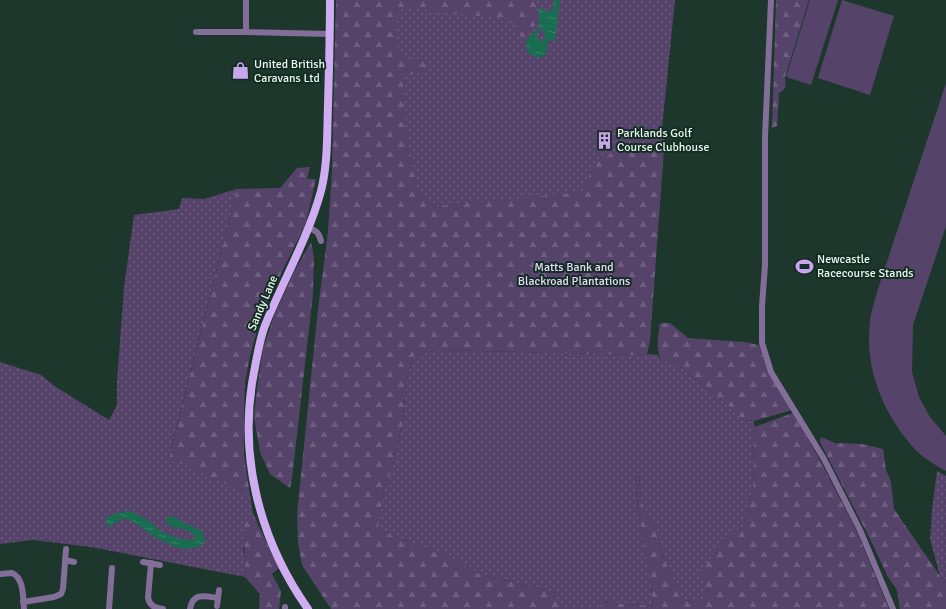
<svg xmlns="http://www.w3.org/2000/svg" width="946" height="609" viewBox="0 0 946 609" font-family="Signika,sans-serif">
	<style>
		.green { fill: url(#green-dots) }
		.forest { fill: url(#forest-firs) }
		.pitch { fill: #56436a }
		.water { fill: url(#water-ripples) }
		.lines { fill: none; stroke-linecap: round; stroke-linejoin: round }
		.minor { stroke: #826e98; stroke-width: 6 }
		.major { stroke: #d0adf3; stroke-width: 8 }
		.labels { text-anchor: middle; dominant-baseline: central; stroke-width: 4; stroke-linejoin: round; paint-order: stroke }
		.poi-label { font-size: 12px; fill: #e8f7f0; stroke: #142d23; text-anchor: start }
		.park-label { font-size: 12px; fill: #e7d8f9; stroke: #142d23 }
		.street-label { font-size: 12px; fill: #e8f7f0; stroke: #142d23 }
	</style>
	<defs>
		<pattern id="green-dots" width="8" height="8" patternUnits="userSpaceOnUse"><rect width="8" height="8" fill="#56436a"/><path d="M2 2h.1M6 6h.1" fill="none" stroke="#6e5f80" stroke-width="1.8" stroke-linecap="round"/></pattern>
		<pattern id="forest-firs" width="22" height="20" patternUnits="userSpaceOnUse"><rect width="22" height="20" fill="#56436a"/><path d="M5 1l3.5 6h-7zM16 11l3.5 6h-7z" fill="#6e5f80"/></pattern>
		<pattern id="water-ripples" width="26" height="14" patternUnits="userSpaceOnUse"><rect width="26" height="14" fill="#196d51"/><path d="M2 4q2-2 4 0t4 0M15 11q2-2 4 0t4 0" fill="none" stroke="#3a836a"/></pattern>
	</defs>
	<rect width="100%" height="100%" fill="#1e372c"/>
	<g class="green">
		<polygon points="371,0 675,0 662,128 660,157 591,171 582,192 573,194 437,206 428,202 416,187 408,145"/>
		<polygon points="237,189 169,457 250,495 253,513 261,531 255,521 243,547 247,567 245,577 91,547 33,540 0,544 0,362 41,375 56,387 109,420 117,405 117,382 124,287 134,215 179,209 182,198 204,199"/>
		<polygon points="438,350 637,355 647,354 658,355 661,361 675,363 728,405 741,420 754,421 753,490 743,527 720,545 709,589 700,603 682,599 664,559 656,530 641,501 639,476 635,475 638,514 650,574 653,606 601,602 600,609 557,609 557,593 479,574 450,557 390,535 377,527 384,487 392,469 403,421 406,382 414,356"/>
		<polygon points="937,471 946,476 946,582 940,576 930,539 932,510"/>
	</g>
	<g class="forest">
		<path d="M336 0H535L538 15 537 23 532 28 524 42 512 21 505 18 469 15 407 8 400 10C398 13 397 16 396 19 395 25 398 52 403 56 408 62 420 59 427 64L426 69 420 74H402L406 114 405 123 416 187 428 202 437 206 582 192 595 162C615 155 644 133 665 135L650 341 647 354 637 355 438 350 414 356 406 382 403 421 392 469 384 487 378 527 390 535 450 557 479 574 557 593V609H331L302 565 298 543 297 514 318 309 328 232 332 170Z"/>
		<path d="M776 0H809L785 77C786 86 787 89 779 93L777 126 772 128Z"/>
		<polygon points="310,167 307,179 316,179 306,223 269,298 258,326 250,356 245,383 244,411 244,455 250,495 169,458 237,189 280,188 297,168"/>
		<polygon points="311,242 314,258 313,294 292,478 290,488 270,474 260,452 254,417 257,389 263,348 275,313 294,272"/>
		<path d="M660 323H670L688 338 744 342 759 345 769 374 792 410 754 421 741 420 728 405 675 363 661 361C656 348 658 336 660 323Z"/>
		<polygon points="793,413 821,462 856,530 889,609 600,609 601,602 653,606 650,574 638,514 635,474 639,476 641,501 656,530 664,559 682,599 700,603 709,589 700,573 720,545 743,527 753,490 754,427"/>
		<polygon points="821,437 835,443 862,444 883,449 886,470 891,482 894,509 940,576 946,582 946,609 900,609 897,590 888,577 870,539 820,442"/>
		<path d="M251 515 261 531 279 568 272 574 281 591 279 609H259L260 594 245 577C249 556 238 538 247 516Z"/>
	</g>
	<g class="pitch">
		<polygon points="810,0 838,0 811,85 786,77"/>
		<polygon points="842,0 894,16 870,95 818,78"/>
		<path d="M946 83V226L913 325 912 372 919 397 930 417 946 436V471C937 466 928 461 920 454 914 449 909 442 904 436 879 403 865 363 870 321 871 311 875 301 877 292Z"/>
	</g>
	<g class="water">
		<path d="M554 0H560L555 40 548 41C547 46 548 52 544 56 539 60 529 55 527 50 524 43 531 31 538 29L539 30 536 36 540 41H543L545 33 539 27V6L545 11 550 12 552 10Z"/>
		<path d="M128 511C141 514 150 522 160 530 166 535 188 543 195 539V535L184 529 177 528 168 525 166 518 169 516 174 517 184 523 201 530 205 540 203 544C185 556 162 542 146 531 139 526 133 520 125 519 117 519 115 526 108 527L106 522 107 517 117 513Z"/>
	</g>
	<g class="lines">
		<g class="minor">
			<polyline points="246,0 246,32 330,34"/>
			<polyline points="771,0 765,137 765,265 762,306 762,343 771,372 824,459 860,530 893,609"/>
			<polyline points="196,32 246,32"/>
			<path d="M309 228C317 231 319 233 321 241"/>
			<polyline points="65,560 74,562"/>
			<polyline points="143,562 160,565"/>
			<path d="M151 563 148 598C150 606 155 608 163 609"/>
			<path d="M0 574 12 573C24 578 23 597 24 609"/>
			<polyline points="23,602 54,597 61,594 63,589 66,549"/>
			<polyline points="217,606 219,590"/>
			<polyline points="109,609 112,568"/>
			<path d="M190 609C193 592 205 596 218 598"/>
			<polyline points="285,609 285,607"/>
		</g>
		<path class="major" d="M308 609C258 538 237 452 255 367 258 352 260 337 266 323 284 279 308 238 321 191 328 163 327 134 328 105 329 70 330 35 330 0"/>
	</g>
	<defs>
		<symbol id="shop-bare" viewBox="-9 -9 18 18"><path d="M-5-2.5h2.3a2.7 3.5 0 0 1 5.4 0H5L5.5 6h-11ZM-1.5-2.5h3a1.5 2.3 0 0 0-3 0Z" fill="#c9a5ee" stroke="#142d23" stroke-width="2.5" paint-order="stroke"/></symbol>
		<symbol id="building-bare" viewBox="-9 -9 18 18"><path d="M-4-6H4V6H1V3H-1V6H-4ZM-2.5-4.3h1.7v1.8h-1.7ZM.8-4.3h1.7v1.8H.8ZM-2.5-1h1.7V.8h-1.7ZM.8-1h1.7V.8H.8Z" fill="#c9a5ee" stroke="#142d23" stroke-width="2.5" paint-order="stroke"/></symbol>
		<symbol id="stadium-bare" viewBox="-9 -9 18 18"><path d="M0-5a6.5 5 0 1 0 0 10a6.5 5 0 1 0 0-10ZM-3.5-1.8h7v3.6h-7Z" fill="#c9a5ee" stroke="#142d23" stroke-width="2.5" paint-order="stroke"/></symbol>
	</defs>
	<g fill-rule="evenodd">
		<use href="#shop-bare" x="228" y="58" width="25" height="25"/>
		<use href="#building-bare" x="592" y="128" width="25" height="25"/>
		<use href="#stadium-bare" x="792" y="254" width="25" height="25"/>
	</g>
	<g class="labels">
		<g class="poi-label">
			<text x="254" y="64">United British<tspan x="254" dy="14">Caravans Ltd</tspan></text>
			<text x="617" y="133">Parklands Golf<tspan x="617" dy="14">Course Clubhouse</tspan></text>
			<text x="817" y="259">Newcastle<tspan x="817" dy="14">Racecourse Stands</tspan></text>
		</g>
		<g class="park-label">
			<text x="574" y="267">Matts Bank and<tspan x="574" dy="14">Blackroad Plantations</tspan></text>
		</g>
		<g class="street-label">
			<text transform="translate(263 303) rotate(-67)">Sandy Lane</text>
		</g>
	</g>
</svg>
